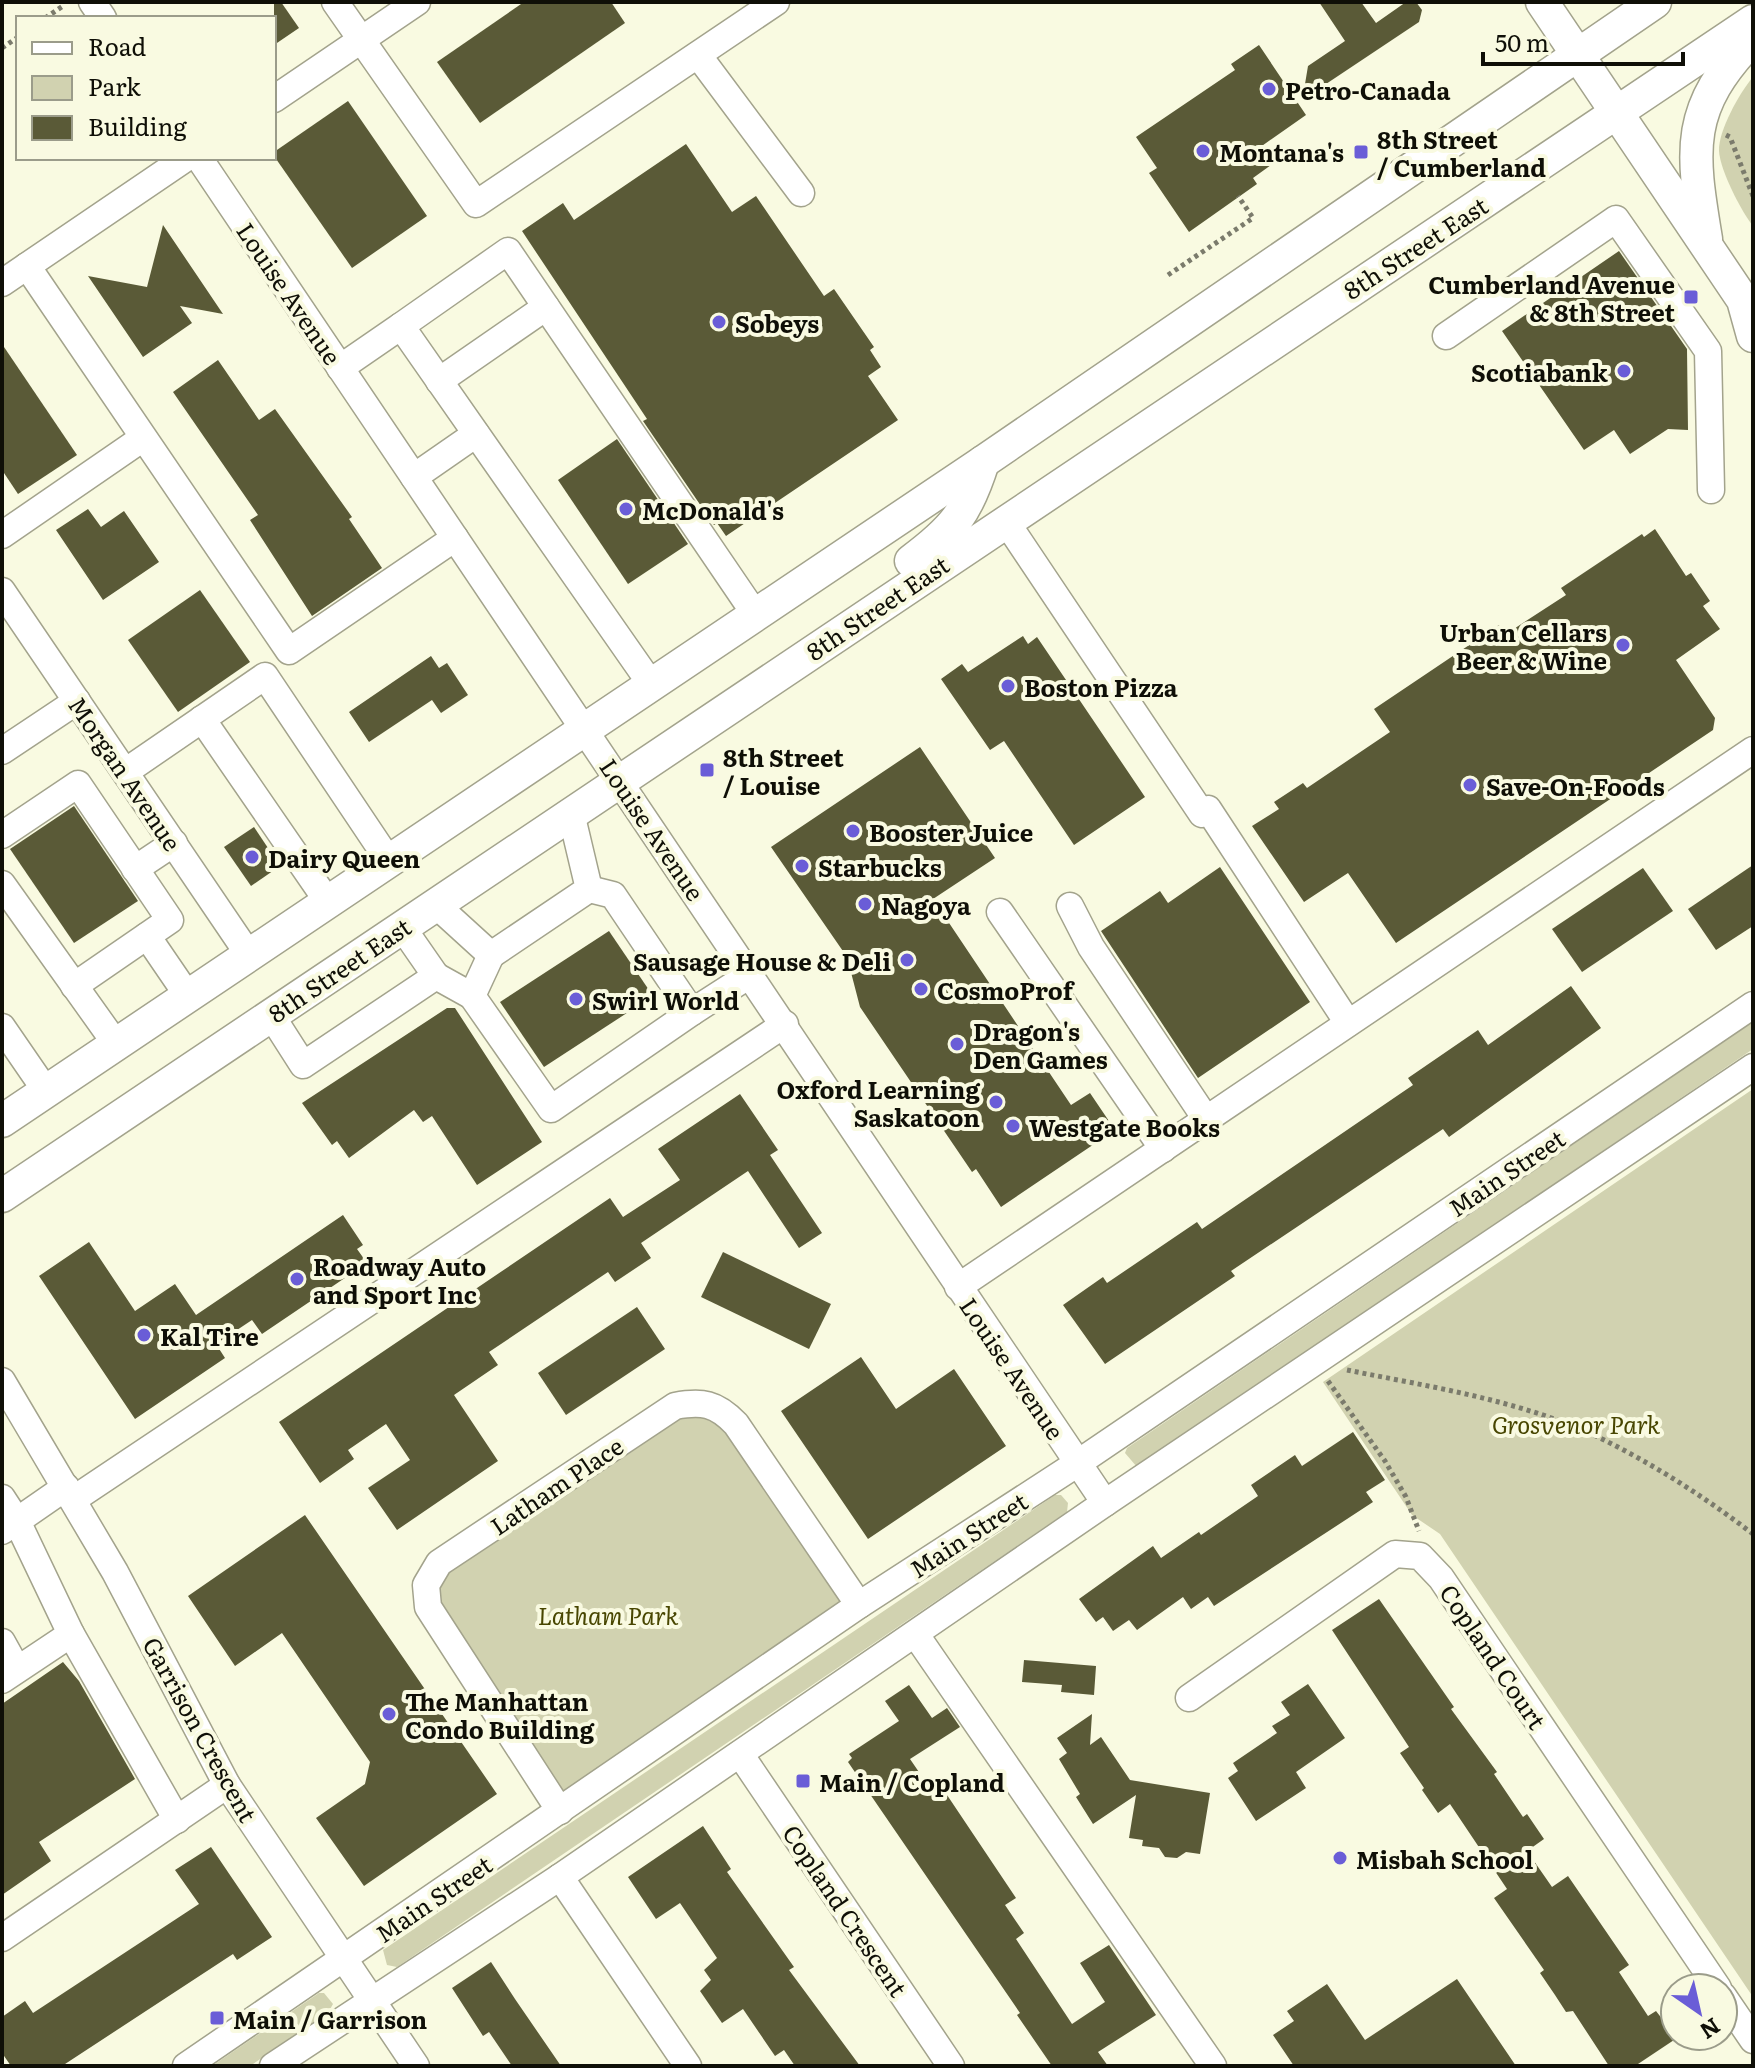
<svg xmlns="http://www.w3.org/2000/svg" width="1755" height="2068" viewBox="0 0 1755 2068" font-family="Literata,serif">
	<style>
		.green { fill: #d1d2b0 }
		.building { fill: #5a5a37 }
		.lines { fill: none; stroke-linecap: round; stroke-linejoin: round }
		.minor-casing { stroke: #a3a38c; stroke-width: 29 }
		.major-casing { stroke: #a3a38c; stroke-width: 35 }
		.path { stroke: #7b7b6c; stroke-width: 5; stroke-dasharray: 4 4; stroke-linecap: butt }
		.minor { stroke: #fff; stroke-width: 26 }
		.major { stroke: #fff; stroke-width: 32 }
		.poi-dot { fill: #6a5dd7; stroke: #f9fae1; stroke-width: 3 }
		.labels { text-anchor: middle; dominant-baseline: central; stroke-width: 8; stroke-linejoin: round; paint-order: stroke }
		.poi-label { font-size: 24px; font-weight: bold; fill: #0f0f07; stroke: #f9fae1; text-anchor: start }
		.street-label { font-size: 24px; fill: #0f0f07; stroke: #f9fae1 }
		.park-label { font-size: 24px; font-style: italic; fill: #484601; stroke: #f9fae1 }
	</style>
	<rect width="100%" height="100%" fill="#f9fae1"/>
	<g class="green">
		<path d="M1753 77V226C1741 211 1720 170 1719 151 1718 131 1740 92 1753 77Z"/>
		<polygon points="1753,1022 1753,1049 1137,1467 1125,1453 1127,1448"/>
		<polygon points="1753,1089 1753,1997 1440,1534 1412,1515 1323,1382"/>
		<polygon points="721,1409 859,1605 560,1811 428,1607 439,1563 652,1422"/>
		<polygon points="1055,1495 1061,1495 1068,1503 1067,1512 397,1967 387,1965 383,1950"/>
		<polygon points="319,1993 324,1993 333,2004 328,2013 250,2066 212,2066"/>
	</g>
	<g class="building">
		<polygon points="274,2 281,2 299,28 274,45"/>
		<polygon points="524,2 611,2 625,23 480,123 437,62"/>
		<polygon points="1319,2 1361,2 1376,23 1406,2 1416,2 1422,10 1419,22 1323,86 1305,84 1308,66 1345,41"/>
		<polygon points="1259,45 1306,115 1259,148 1271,165 1253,178 1257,184 1189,232 1149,173 1157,168 1136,137 1235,70 1231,64"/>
		<polygon points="348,101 427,216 352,268 274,156 274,152"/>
		<polygon points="686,144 732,212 756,196 824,296 834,289 874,347 870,350 881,367 868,376 898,420 726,536 717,523 714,525 643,421 647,419 522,231 563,203 574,220"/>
		<polygon points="163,225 223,314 180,306 192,323 143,357 88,276 147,287"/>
		<polygon points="1619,251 1687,349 1688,430 1668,429 1630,454 1614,430 1584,450 1502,331"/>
		<polygon points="2,344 77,455 18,494 2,470"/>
		<polygon points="218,360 259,420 275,409 352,517 349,519 382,568 312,616 250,520 258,515 173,392"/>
		<polygon points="617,439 688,544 628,584 558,480"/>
		<polygon points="88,509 101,527 124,511 159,562 103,600 56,530"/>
		<polygon points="1655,529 1686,576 1691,573 1710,601 1703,606 1720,629 1676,660 1715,718 1713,730 1396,943 1348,873 1304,902 1252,826 1279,809 1274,802 1303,783 1307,788 1390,732 1374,709 1499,625 1506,634 1566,595 1561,588 1642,534 1644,537"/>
		<polygon points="200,590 250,662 178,712 128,640"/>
		<polygon points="1023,636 1028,644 1037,637 1145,797 1074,845 1004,741 990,750 941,679 962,664 968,672"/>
		<polygon points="431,656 439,668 447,663 468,695 441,713 432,700 369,742 349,712"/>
		<polygon points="920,747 995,858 933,899 1071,1105 1090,1093 1115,1130 1001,1207 976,1169 972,1172 860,1007 847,957 771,847"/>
		<polygon points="74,806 138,901 74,943 10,849"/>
		<polygon points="254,827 280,866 251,886 224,847"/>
		<polygon points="1753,865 1753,926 1716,950 1688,909"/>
		<polygon points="1220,867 1310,1002 1198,1078 1101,931 1160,891 1168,903"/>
		<polygon points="1643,868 1673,911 1582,972 1552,929"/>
		<polygon points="609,931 653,996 544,1067 500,1002"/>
		<polygon points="1571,986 1601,1028 1449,1137 1443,1129 1231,1271 1235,1276 1105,1364 1063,1305 1103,1277 1107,1283 1197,1222 1202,1229 1413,1085 1408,1078 1478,1030 1488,1045"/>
		<polygon points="447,1008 455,1008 542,1142 477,1185 432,1116 423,1122 414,1110 349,1158 337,1141 332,1145 302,1103"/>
		<polygon points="740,1094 778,1150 770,1155 822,1233 799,1248 748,1171 641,1243 651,1258 615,1282 608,1272 489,1352 498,1365 454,1395 498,1461 397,1530 368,1488 410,1460 386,1424 348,1450 354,1459 320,1483 279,1422 610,1198 623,1217 680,1180 658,1149"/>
		<polygon points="343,1215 363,1245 357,1249 367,1263 262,1334 252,1320 216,1344 225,1358 135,1419 39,1276 89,1242 135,1311 175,1284 196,1315"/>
		<polygon points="723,1252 831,1304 809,1349 701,1297"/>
		<polygon points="637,1307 665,1349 566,1415 538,1373"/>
		<polygon points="861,1357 896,1409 954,1369 1006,1446 868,1539 781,1411"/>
		<polygon points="1353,1432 1385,1480 1366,1492 1373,1502 1214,1606 1208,1597 1191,1609 1183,1597 1137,1630 1129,1620 1113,1631 1103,1617 1096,1622 1079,1599 1153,1546 1161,1558 1199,1532 1201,1535 1258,1496 1251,1485 1295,1455 1302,1466"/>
		<polygon points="305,1515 497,1794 364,1886 316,1818 365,1784 370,1762 282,1633 235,1666 188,1596"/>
		<polygon points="1379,1599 1454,1707 1451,1709 1497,1772 1494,1774 1523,1817 1527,1814 1544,1839 1527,1851 1552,1887 1568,1876 1629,1965 1619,1972 1648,2016 1656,2011 1677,2038 1635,2066 1609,2066 1573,2011 1566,2012 1555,1995 1540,1973 1544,1970 1494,1898 1507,1889 1450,1804 1438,1813 1422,1790 1424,1788 1400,1753 1409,1747 1332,1630"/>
		<polygon points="1024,1660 1096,1666 1094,1695 1061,1692 1062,1685 1022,1682"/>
		<polygon points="63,1662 79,1681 135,1779 39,1842 51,1861 2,1895 2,1704"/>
		<polygon points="1308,1684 1345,1738 1296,1772 1306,1788 1256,1821 1228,1778 1238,1771 1233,1763 1277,1733 1272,1726 1290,1715 1281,1702"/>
		<polygon points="909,1685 932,1718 947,1708 960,1727 910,1759 934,1794 943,1789 1016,1898 1005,1905 1024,1933 1016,1939 1072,2024 1105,2002 1080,1963 1109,1945 1156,2015 1098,2052 1108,2066 1052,2066 1017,2015 1020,2013 848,1762 852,1758 849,1754 899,1721 885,1701"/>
		<polygon points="1092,1714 1090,1745 1101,1737 1130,1780 1210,1793 1200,1854 1186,1852 1177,1858 1165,1857 1159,1848 1142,1846 1143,1840 1129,1838 1136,1795 1093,1824 1076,1797 1080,1794 1059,1759 1067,1753 1057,1738"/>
		<polygon points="703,1826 731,1869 727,1872 794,1967 789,1970 860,2066 795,2066 784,2050 775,2056 743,2009 722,2023 700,1991 711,1980 704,1970 717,1958 680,1903 656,1919 628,1877"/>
		<polygon points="211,1847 272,1937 237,1960 233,1954 62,2066 11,2066 2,2053 2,2017 25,2001 33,2013 199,1904 175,1870"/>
		<polygon points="491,1962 515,1999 561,2066 512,2066 489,2032 483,2036 452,1988"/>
		<polygon points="1457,1979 1516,2066 1294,2066 1273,2035 1294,2021 1287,2011 1327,1984 1365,2040"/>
	</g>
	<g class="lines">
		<defs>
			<g id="minor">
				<polyline points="92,2 103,18"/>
				<polyline points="335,2 476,204 776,2"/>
				<polyline points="698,55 801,193"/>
				<polyline points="274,99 417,2"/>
				<polyline points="199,158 1105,1503"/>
				<polyline points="27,266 289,651 455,538"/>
				<polyline points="2,283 186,158"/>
				<polyline points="401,326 508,251 755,614"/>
				<polyline points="1446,336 1616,219 1708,351 1711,490"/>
				<polyline points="340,368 401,326 651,684"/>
				<polyline points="439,381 546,307"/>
				<polyline points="414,477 476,434"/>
				<polyline points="1005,520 1202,814 1208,809 1348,1023"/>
				<polyline points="2,535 143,438"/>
				<polyline points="2,591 249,955"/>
				<polyline points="202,719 328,902"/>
				<polyline points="2,751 77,701"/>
				<polyline points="125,772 265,676 389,861"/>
				<polyline points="2,835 78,784 170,920 74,986"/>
				<polyline points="135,869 174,843"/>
				<polyline points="2,884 116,1044"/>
				<polyline points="435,904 491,955 589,889 571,813"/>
				<polyline points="1070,906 1091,947 1206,1119"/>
				<polyline points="1000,912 1163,1149"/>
				<polyline points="402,927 436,976"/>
				<polyline points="147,936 188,996"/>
				<polyline points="491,955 472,996 551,1109 692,1012 613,895 589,889"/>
				<polyline points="692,1012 751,974"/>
				<polyline points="271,1015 303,1065 436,976 472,996"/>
				<polyline points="2,1027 46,1091"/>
				<polyline points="958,1287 1753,750"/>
				<polyline points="2,1381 115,1572 227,1785 416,2066"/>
				<polyline points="2,1498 17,1521 2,1531"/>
				<polyline points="74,1499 785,1024"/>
				<polyline points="71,1634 177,1820"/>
				<polyline points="916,1635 1213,2066"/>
				<polyline points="2,1642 17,1669"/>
				<polyline points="2,1680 71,1634 17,1521 66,1487"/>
				<polyline points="1189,1698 1395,1554 1420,1556 1441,1578 1718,1988"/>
				<polyline points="740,1754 951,2066"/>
				<path d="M560 1811 428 1607 426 1585 439 1563 675 1406C702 1401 716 1403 736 1424L859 1605"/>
				<polyline points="560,1877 688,2066"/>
				<polyline points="2,1938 227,1785"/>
				<polyline points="1723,1996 1753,2040"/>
				<polyline points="186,2066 859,1605 1078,1463 1753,1005"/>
				<polyline points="273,2066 560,1877 1105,1503 1753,1067"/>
			</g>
			<g id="major">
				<polyline points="1542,2 1743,300 1753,336"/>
				<path d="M1706 239C1691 149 1685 108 1753 38"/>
				<path d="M911 561C954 529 967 513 983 462"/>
				<polyline points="2,1121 983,462 1655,2"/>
				<polyline points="2,1196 1753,21"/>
			</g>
		</defs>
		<use href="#minor" class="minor-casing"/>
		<use href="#major" class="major-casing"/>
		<g class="path">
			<polyline points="45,18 63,6"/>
			<polyline points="2,48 18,37"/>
			<polyline points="1726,135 1730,137 1753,196"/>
			<polyline points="1168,275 1253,218 1238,196"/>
			<path d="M1347 1370C1431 1387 1525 1401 1602 1439 1655 1465 1706 1498 1753 1534"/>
			<polyline points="1328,1381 1385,1461 1406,1497 1419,1531"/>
		</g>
		<use href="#minor" class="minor"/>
		<use href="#major" class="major"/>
	</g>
	<g class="poi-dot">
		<circle cx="1269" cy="89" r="8"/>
		<circle cx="1203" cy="151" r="8"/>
		<rect x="1353" y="144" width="16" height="16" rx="4"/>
		<rect x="1683" y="289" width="16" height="16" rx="4"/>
		<circle cx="719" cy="322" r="8"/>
		<circle cx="1624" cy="371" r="8"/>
		<circle cx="626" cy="509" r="8"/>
		<circle cx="1623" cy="645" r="8"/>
		<circle cx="1008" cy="686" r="8"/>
		<rect x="699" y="762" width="16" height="16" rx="4"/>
		<circle cx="1470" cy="785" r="8"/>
		<circle cx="853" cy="831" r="8"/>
		<circle cx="252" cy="857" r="8"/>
		<circle cx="802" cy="866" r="8"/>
		<circle cx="865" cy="904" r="8"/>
		<circle cx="907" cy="960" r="8"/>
		<circle cx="921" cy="989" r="8"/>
		<circle cx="576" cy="999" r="8"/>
		<circle cx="957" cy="1044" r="8"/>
		<circle cx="996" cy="1102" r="8"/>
		<circle cx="1013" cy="1126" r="8"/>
		<circle cx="297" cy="1279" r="8"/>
		<circle cx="144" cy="1335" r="8"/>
		<circle cx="389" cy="1714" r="8"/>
		<rect x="795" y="1773" width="16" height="16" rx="4"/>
		<circle cx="1340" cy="1858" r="8"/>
		<rect x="209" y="2010" width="16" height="16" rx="4"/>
	</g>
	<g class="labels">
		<g class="poi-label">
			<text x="1285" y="89">Petro-Canada</text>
			<text x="1377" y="138">8th Street<tspan x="1377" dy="28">/ Cumberland</tspan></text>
			<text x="1219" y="151">Montana's</text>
			<text x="1675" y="283" text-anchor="end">Cumberland Avenue<tspan x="1675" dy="28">&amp; 8th Street</tspan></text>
			<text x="735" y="322">Sobeys</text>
			<text x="1608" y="371" text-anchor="end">Scotiabank</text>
			<text x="642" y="509">McDonald's</text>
			<text x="1607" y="631" text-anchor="end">Urban Cellars<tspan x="1607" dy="28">Beer &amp; Wine</tspan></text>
			<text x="1024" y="686">Boston Pizza</text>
			<text x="723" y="756">8th Street<tspan x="723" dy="28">/ Louise</tspan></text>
			<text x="1486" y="785">Save-On-Foods</text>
			<text x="869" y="831">Booster Juice</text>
			<text x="268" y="857">Dairy Queen</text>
			<text x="818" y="866">Starbucks</text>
			<text x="881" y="904">Nagoya</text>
			<text x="891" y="960" text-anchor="end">Sausage House &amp; Deli</text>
			<text x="937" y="989">CosmoProf</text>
			<text x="592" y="999">Swirl World</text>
			<text x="973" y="1030">Dragon's<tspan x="973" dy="28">Den Games</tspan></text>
			<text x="980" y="1088" text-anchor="end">Oxford Learning<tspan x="980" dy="28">Saskatoon</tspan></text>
			<text x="1029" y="1126">Westgate Books</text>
			<text x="313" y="1265">Roadway Auto<tspan x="313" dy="28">and Sport Inc</tspan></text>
			<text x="160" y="1335">Kal Tire</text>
			<text x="405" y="1700">The Manhattan<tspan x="405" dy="28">Condo Building</tspan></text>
			<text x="819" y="1781">Main / Copland</text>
			<text x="1356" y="1858">Misbah School</text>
			<text x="233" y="2018">Main / Garrison</text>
		</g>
		<g class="street-label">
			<text transform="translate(1415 247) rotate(-33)">8th Street East</text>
			<text transform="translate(290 293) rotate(56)">Louise Avenue</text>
			<text transform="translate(877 607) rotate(-34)">8th Street East</text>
			<text transform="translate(126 773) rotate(56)">Morgan Avenue</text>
			<text transform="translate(653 829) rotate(56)">Louise Avenue</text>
			<text transform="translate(339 969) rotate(-34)">8th Street East</text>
			<text transform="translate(1506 1172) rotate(-34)">Main Street</text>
			<text transform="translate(1013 1368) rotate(56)">Louise Avenue</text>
			<text transform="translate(556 1485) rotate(-34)">Latham Place</text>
			<text transform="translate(968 1534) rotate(-33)">Main Street</text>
			<text transform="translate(1494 1656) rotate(56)">Copland Court</text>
			<text transform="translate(201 1729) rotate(61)">Garrison Crescent</text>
			<text transform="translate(433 1898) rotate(-34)">Main Street</text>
			<text transform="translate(846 1910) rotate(56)">Copland Crescent</text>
		</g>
		<g class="park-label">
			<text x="1576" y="1423">Grosvenor Park</text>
			<text x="608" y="1614">Latham Park</text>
		</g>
	</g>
	<rect width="1755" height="2068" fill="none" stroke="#0f0f07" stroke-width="8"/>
	<rect x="16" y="16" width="260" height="144" fill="#f9fae1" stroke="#9b9c8a" stroke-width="2"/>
	<rect x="32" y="42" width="40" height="12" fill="#ffffff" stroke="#9b9c8a" stroke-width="2"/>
	<text x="88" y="56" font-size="24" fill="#0f0f07">Road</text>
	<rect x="32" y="76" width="40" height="24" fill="#d1d2b0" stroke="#9b9c8a" stroke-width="2"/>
	<text x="88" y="96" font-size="24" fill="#0f0f07">Park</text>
	<rect x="32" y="116" width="40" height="24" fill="#5a5a37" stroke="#9b9c8a" stroke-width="2"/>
	<text x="88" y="136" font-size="24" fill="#0f0f07">Building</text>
	<g transform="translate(1699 2012) rotate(146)"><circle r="38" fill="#f9fae1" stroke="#9b9c8a" stroke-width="2"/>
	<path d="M0-6L14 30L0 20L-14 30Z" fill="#6a5dd7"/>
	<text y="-12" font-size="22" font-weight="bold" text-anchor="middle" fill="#0f0f07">N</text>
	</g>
	<path d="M1483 52v12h200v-12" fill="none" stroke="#0f0f07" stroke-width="4"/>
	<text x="1495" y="52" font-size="24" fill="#0f0f07" stroke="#f9fae1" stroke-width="6" paint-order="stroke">50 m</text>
</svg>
